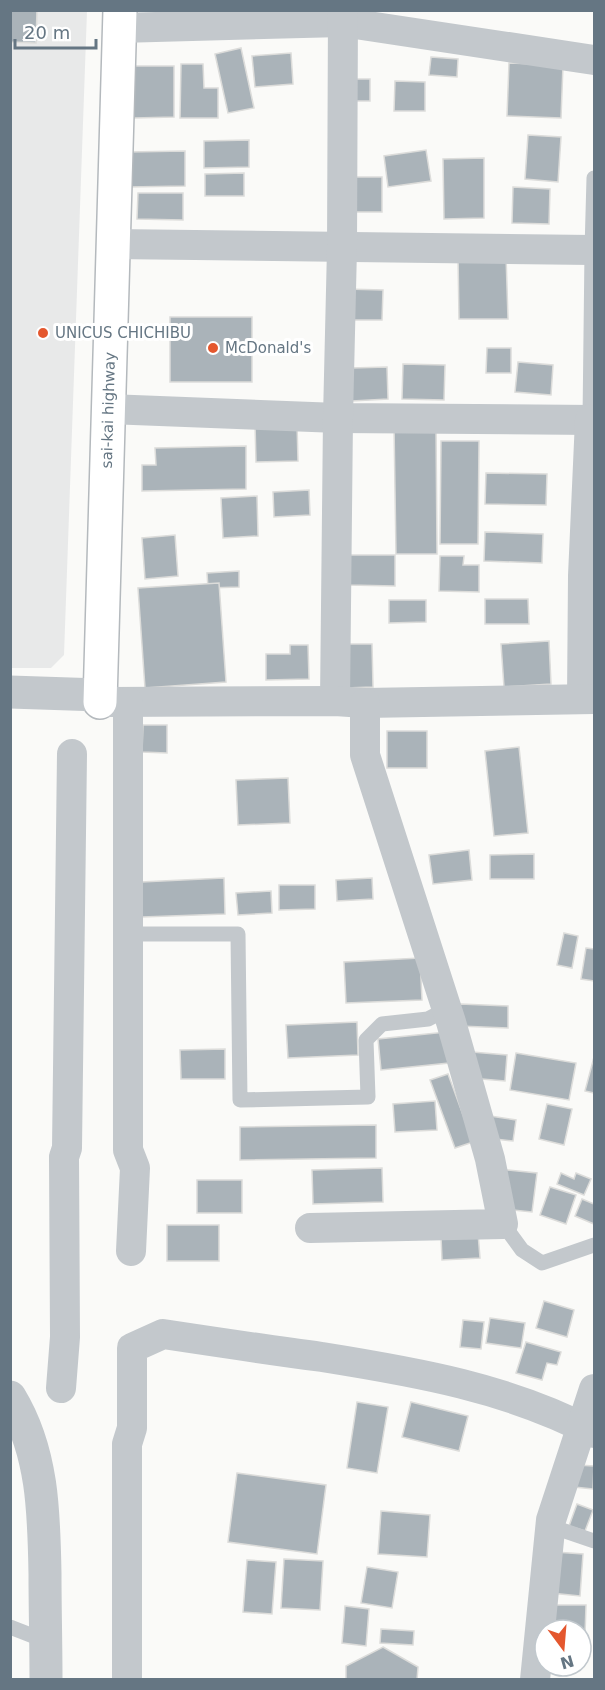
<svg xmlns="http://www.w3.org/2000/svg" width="605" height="1690" viewBox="0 0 605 1690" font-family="'DejaVu Sans',sans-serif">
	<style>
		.built { fill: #e8e9e9 }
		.building { fill: #aab3b9; stroke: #dcdcda; stroke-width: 1.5 }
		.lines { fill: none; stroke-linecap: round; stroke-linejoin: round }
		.trunk-casing { stroke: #b4b9bd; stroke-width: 36 }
		.service { stroke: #c3c8cc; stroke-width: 15 }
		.minor { stroke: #c3c8cc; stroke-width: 30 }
		.tertiary { stroke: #c3c8cc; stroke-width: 33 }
		.trunk { stroke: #fff; stroke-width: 33 }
		.poi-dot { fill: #e4572e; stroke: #fff; stroke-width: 2 }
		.labels { text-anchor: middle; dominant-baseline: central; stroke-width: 6; stroke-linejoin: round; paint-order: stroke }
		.poi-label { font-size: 15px; fill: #657683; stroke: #fff; text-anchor: start }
		.street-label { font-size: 15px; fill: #657683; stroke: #fff }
	</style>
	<rect width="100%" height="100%" fill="#fafaf8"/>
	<polygon class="built" points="11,11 87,11 64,655 51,668 11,668"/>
	<g class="building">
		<polygon points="10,10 37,10 36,43 10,42"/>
		<polygon points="241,48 254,108 228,113 215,54"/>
		<polygon points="291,53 293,84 255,87 252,56"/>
		<polygon points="431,57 458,59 457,77 429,75"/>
		<polygon points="509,63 563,65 561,118 507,116"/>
		<polygon points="181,64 203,64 204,88 218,88 218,118 180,118"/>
		<polygon points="134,66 174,66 174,117 134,118"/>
		<polygon points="348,79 370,79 370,101 347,101"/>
		<polygon points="395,81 425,82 425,111 394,111"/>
		<polygon points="528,135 561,137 558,182 525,179"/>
		<polygon points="249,140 249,167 204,168 204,141"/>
		<polygon points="426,150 431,181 388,187 384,156"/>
		<polygon points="185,151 185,186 128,187 128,152"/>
		<polygon points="484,158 484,218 444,219 443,159"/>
		<polygon points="244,173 244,196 205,196 205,174"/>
		<rect x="349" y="177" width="33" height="35"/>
		<polygon points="513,187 550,189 549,224 512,223"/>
		<polygon points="138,193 183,193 183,220 137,219"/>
		<polygon points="506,255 508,319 459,319 458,256"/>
		<polygon points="345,289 383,290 382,320 344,320"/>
		<rect x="170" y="317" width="82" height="65"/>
		<polygon points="487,348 511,348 511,373 486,373"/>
		<polygon points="518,362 553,365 551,395 515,392"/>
		<polygon points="403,364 445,365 444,400 402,399"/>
		<polygon points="387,367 388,399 352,401 351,368"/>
		<polygon points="297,423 298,461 256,462 255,424"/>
		<polygon points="436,425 437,554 396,554 394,426"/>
		<polygon points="441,441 479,441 478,544 440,544"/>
		<polygon points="246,446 246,489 142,491 142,465 156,465 155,448"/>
		<polygon points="486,473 547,474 546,505 485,504"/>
		<polygon points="309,490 310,515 274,517 273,492"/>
		<polygon points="257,496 258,536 223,538 221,498"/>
		<polygon points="485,532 543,534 542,563 484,561"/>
		<polygon points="175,535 178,576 145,579 142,538"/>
		<polygon points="348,555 395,555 395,586 348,585"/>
		<polygon points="440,556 464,556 463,565 479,565 479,592 439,591"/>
		<polygon points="239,571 239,587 208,588 207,573"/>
		<polygon points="219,583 226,682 145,688 138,588"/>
		<polygon points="485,599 528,599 529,624 485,624"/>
		<polygon points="389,600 426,600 426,622 389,623"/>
		<polygon points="549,641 551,684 504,687 501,644"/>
		<polygon points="344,644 372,644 373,687 345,688"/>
		<polygon points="290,645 308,645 309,679 266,680 266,654 290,654"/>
		<polygon points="143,725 167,725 167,753 142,752"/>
		<rect x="387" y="731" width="40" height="37"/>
		<polygon points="519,747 528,833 494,836 485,751"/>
		<polygon points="288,778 290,823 238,825 236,780"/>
		<polygon points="469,850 472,880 433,884 429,855"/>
		<polygon points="534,854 534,879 490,879 490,855"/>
		<polygon points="224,878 225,914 142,917 141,882"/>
		<polygon points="372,878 373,899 337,901 336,880"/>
		<polygon points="279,885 315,885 315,909 279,910"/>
		<polygon points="271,891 272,913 238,915 236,893"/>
		<polygon points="564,933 578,936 572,968 557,965"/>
		<polygon points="586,948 594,949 594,981 581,979"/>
		<polygon points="420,958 422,1000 346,1003 344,962"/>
		<polygon points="460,1004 508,1006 508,1028 459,1026"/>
		<polygon points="357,1022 358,1055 288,1058 286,1025"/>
		<polygon points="446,1032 449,1063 381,1070 378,1039"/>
		<polygon points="225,1049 225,1079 181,1079 180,1050"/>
		<polygon points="472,1052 507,1055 505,1081 470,1078"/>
		<polygon points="516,1053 576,1063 569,1100 510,1090"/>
		<polygon points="594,1057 594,1093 585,1091"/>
		<polygon points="448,1074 473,1142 455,1148 430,1080"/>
		<polygon points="435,1101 437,1130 395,1132 393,1104"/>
		<polygon points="547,1104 572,1109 564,1145 539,1139"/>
		<polygon points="490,1116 516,1120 513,1141 487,1138"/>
		<polygon points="376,1125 376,1158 240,1160 240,1127"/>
		<polygon points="382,1168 383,1202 313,1204 312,1170"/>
		<polygon points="498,1169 537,1173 532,1212 504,1209"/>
		<polygon points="561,1173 574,1179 576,1173 591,1179 584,1195 557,1184"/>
		<rect x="197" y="1180" width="45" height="33"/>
		<polygon points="550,1187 576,1195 566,1224 540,1215"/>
		<polygon points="582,1199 594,1204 594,1224 575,1216"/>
		<rect x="167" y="1225" width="52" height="36"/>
		<polygon points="478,1233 480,1258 442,1260 441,1236"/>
		<polygon points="544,1301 574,1310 567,1337 536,1328"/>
		<polygon points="490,1318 525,1323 521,1348 486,1343"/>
		<polygon points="463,1320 484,1322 481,1349 460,1347"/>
		<polygon points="526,1342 561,1352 557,1365 547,1363 542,1380 516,1373"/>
		<polygon points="357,1402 388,1407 377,1473 347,1468"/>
		<polygon points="411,1402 468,1416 459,1451 402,1437"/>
		<polygon points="576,1465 594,1466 593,1489 574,1487"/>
		<polygon points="237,1473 326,1485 317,1554 228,1542"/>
		<polygon points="577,1504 593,1510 585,1531 569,1526"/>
		<polygon points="381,1511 430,1515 427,1557 378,1554"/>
		<polygon points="555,1552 583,1554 580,1596 551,1593"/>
		<polygon points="284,1559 323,1561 320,1610 281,1608"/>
		<polygon points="247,1560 276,1562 272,1614 243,1612"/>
		<polygon points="367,1567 398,1572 392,1608 361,1603"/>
		<polygon points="551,1605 586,1605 585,1635 581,1635 581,1630 551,1630"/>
		<polygon points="345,1606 369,1609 366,1646 342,1643"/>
		<polygon points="381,1629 414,1631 413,1645 380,1643"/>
		<polygon points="383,1647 418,1667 417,1680 346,1680 346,1666"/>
	</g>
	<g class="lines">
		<defs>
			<g id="trunk">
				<path id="s1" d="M100 702 120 10"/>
			</g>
		</defs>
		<use href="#trunk" class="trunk-casing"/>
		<g class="service">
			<polyline points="590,420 592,250 594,178"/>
			<polyline points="129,934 238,934 240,1100 368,1097 366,1040 382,1024 428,1019 447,1009"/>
			<polyline points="503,1224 522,1250 542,1263 594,1245"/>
			<polyline points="550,1526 594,1541"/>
			<polyline points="10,1627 46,1641"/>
		</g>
		<g class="minor">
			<polyline points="119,28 342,22 594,60"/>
			<polyline points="113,244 592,250"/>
			<polyline points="108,409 338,418 594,420"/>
			<polyline points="582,699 583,576 590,420"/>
			<polyline points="335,701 338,418 342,248 343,10"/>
			<polyline points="109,702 335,701 365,703 594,699"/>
			<polyline points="128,702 128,1150 135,1168 131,1251"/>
			<polyline points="310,1228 503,1224 490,1159 451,1022 365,755 365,703"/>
			<polyline points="61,1388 65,1337 64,1157 67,1148 72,754"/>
			<path d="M127 1680V1444L132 1428V1348L163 1334C216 1342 269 1350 322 1357 416 1372 509 1388 594 1433"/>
			<polyline points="535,1680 551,1520 594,1389"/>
		</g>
		<g class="tertiary">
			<polyline points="10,692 100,695"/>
			<path d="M10 1397C43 1451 44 1513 45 1574 45 1609 46 1644 46 1680"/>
		</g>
		<use href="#trunk" class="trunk"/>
	</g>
	<g class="poi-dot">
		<circle cx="43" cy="333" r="6"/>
		<circle cx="213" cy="348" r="6"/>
	</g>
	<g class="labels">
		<g class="poi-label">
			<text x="55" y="333">UNICUS CHICHIBU</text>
			<text x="225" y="348">McDonald's</text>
		</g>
		<g class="street-label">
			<text stroke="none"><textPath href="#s1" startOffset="292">sai-kai highway</textPath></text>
		</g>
	</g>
	<rect width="605" height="1690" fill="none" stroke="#657683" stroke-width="24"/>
	<g transform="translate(563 1648) rotate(164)"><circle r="28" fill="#ffffff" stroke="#c1c8cd" stroke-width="1.5"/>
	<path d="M0-4.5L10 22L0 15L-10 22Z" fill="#e4572e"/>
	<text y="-9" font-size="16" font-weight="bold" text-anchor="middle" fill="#657683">N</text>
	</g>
	<path d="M15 39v9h81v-9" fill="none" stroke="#657683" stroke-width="3"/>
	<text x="24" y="39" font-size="18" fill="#657683" stroke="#ffffff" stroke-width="4.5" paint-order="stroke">20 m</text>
</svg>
